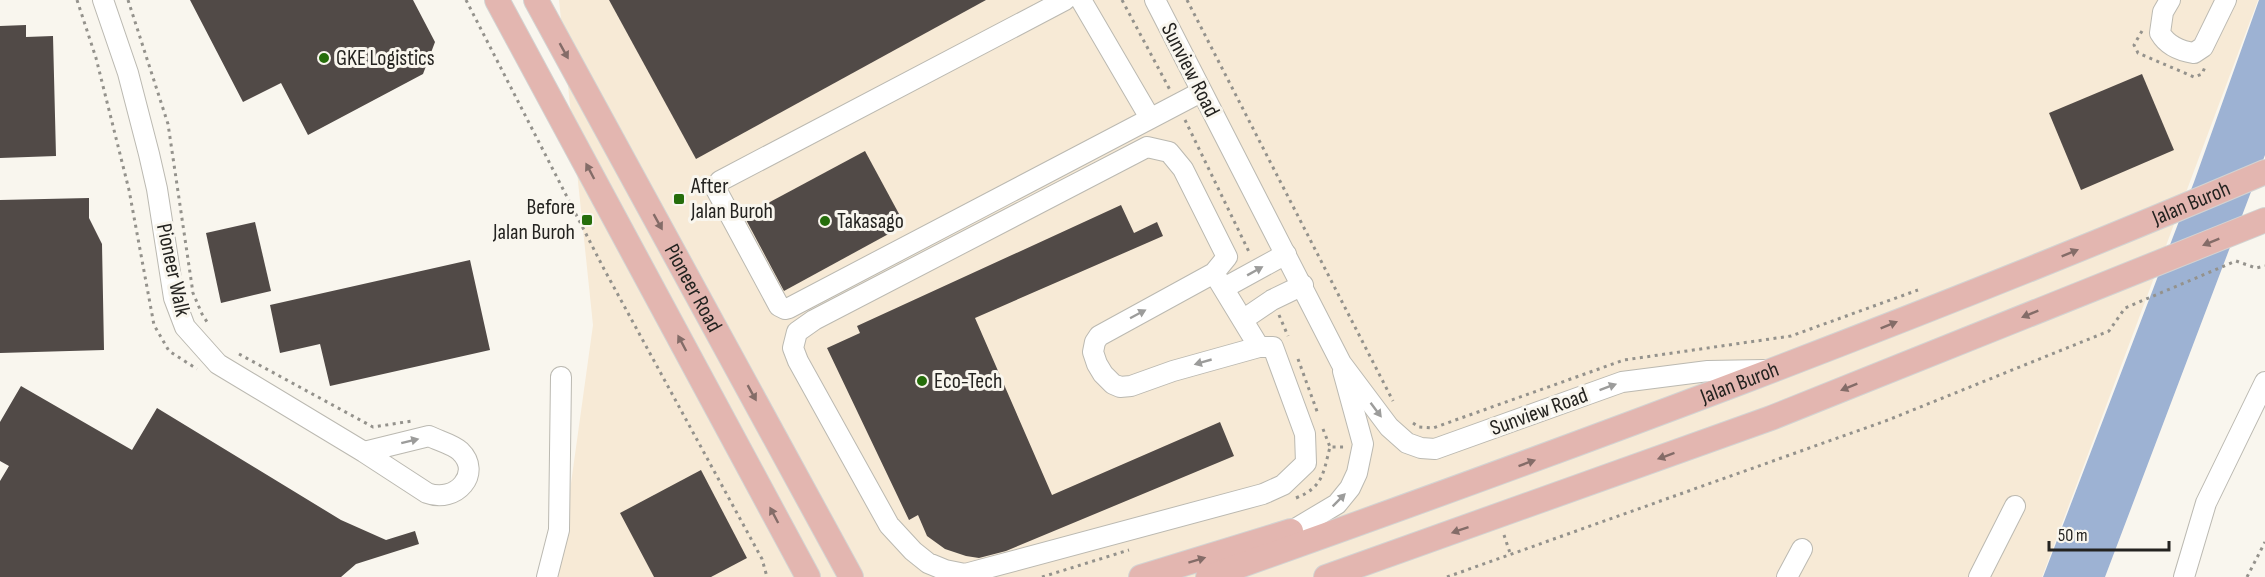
<svg xmlns="http://www.w3.org/2000/svg" width="2265" height="577" viewBox="0 0 2265 577" font-family="'Sofia Sans Condensed',sans-serif">
	<style>
		.industrial { fill: #f7ead6 }
		.water { fill: #9db2d3 }
		.building { fill: #514a47 }
		.lines { fill: none; stroke-linecap: round; stroke-linejoin: round }
		.minor-casing { stroke: #bbb9b1; stroke-width: 22 }
		.major-casing { stroke: #d3d3d2; stroke-width: 26 }
		.path { stroke: #94928c; stroke-width: 3; stroke-dasharray: 3 4.5; stroke-linecap: butt }
		.minor { stroke: #fff; stroke-width: 20 }
		.major { stroke: #e3b6b0; stroke-width: 24 }
		.oneway { fill: #846c68 }
		.oneway2 { fill: #9c9c9b }
		.poi-dot { fill: #256d0b; stroke: #f9f6ee; stroke-width: 2 }
		.labels { text-anchor: middle; dominant-baseline: central; stroke-width: 6; stroke-linejoin: round; paint-order: stroke }
		.poi-label { font-size: 22px; fill: #242320; stroke: #f9f6ee; text-anchor: start }
		.street-label { font-size: 22px; fill: #242320; stroke: #f9f6ee }
	</style>
	<rect width="100%" height="100%" fill="#f9f6ee"/>
	<polygon class="industrial" points="559,0 2258,0 2042,577 558,577 593,325"/>
	<polygon class="water" points="2259,0 2265,0 2265,155 2105,577 2043,577 2194,182"/>
	<g class="building">
		<polygon points="190,0 413,0 435,42 423,74 308,135 281,83 243,102"/>
		<polygon points="609,0 986,0 696,159"/>
		<polygon points="26,25 26,37 53,36 56,156 0,158 0,26"/>
		<polygon points="2142,74 2174,150 2081,190 2049,113"/>
		<polygon points="865,151 905,225 784,291 744,216"/>
		<polygon points="89,198 89,218 102,244 104,350 0,353 0,200"/>
		<polygon points="1121,205 1134,233 1157,222 1163,236 975,318 1052,495 1220,422 1234,456 1006,551 979,558 966,556 945,549 927,536 918,515 909,520 827,348 860,333 857,326"/>
		<polygon points="255,222 271,291 221,303 206,233"/>
		<polygon points="470,260 490,350 330,386 320,344 280,353 270,305"/>
		<polygon points="21,386 132,450 157,408 341,520 386,540 415,531 419,544 356,564 341,577 0,577 0,481 9,466 0,461 0,422"/>
		<polygon points="701,470 747,558 711,577 654,577 620,513"/>
	</g>
	<g class="lines">
		<defs>
			<g id="minor">
				<path d="M103 0 128 73 149 154 157 189 174 298 185 327 218 364 364 452 427 493C456 504 483 473 460 451 452 444 439 441 429 436L364 452"/>
				<polyline points="1065,0 720,181 716,188 717,191 779,306 785,309 789,308 1201,92"/>
				<polyline points="1081,0 1150,118"/>
				<polyline points="1155,0 1341,363 1389,427 1407,443 1421,448 1435,449 1622,382 1708,371 1765,370"/>
				<path d="M2170 0 2163 12 2160 33C2167 45 2180 51 2194 53L2203 47 2226 0"/>
				<polyline points="1214,273 1099,336 1095,342 1093,352 1097,364 1103,374 1113,384 1120,387 1131,386 1173,371 1259,347 1273,347 1305,434 1306,463 1283,485 1263,494 965,574 945,570 928,563 913,551 889,525 798,361 793,348 797,332 814,320 1147,147 1169,152 1183,169 1227,257 1214,273 1259,347"/>
				<polyline points="1224,288 1286,254"/>
				<polyline points="1244,319 1272,300 1303,285"/>
				<polyline points="1290,532 1337,504 1350,488 1357,473 1363,444 1343,371"/>
				<polyline points="547,577 559,530 561,377"/>
				<polyline points="1787,577 1802,549"/>
				<polyline points="1979,577 2015,506"/>
				<polyline points="2184,577 2206,503 2265,382"/>
			</g>
			<g id="major">
				<polyline points="497,0 808,577"/>
				<path id="s1" d="M536 0 851 577"/>
				<polyline points="1141,577 1291,531"/>
				<path id="s2" d="M1208 577C1564 451 1917 320 2265 172"/>
				<polyline points="1326,577 1771,418 2265,220"/>
			</g>
		</defs>
		<use href="#minor" class="minor-casing"/>
		<use href="#major" class="major-casing"/>
		<g class="path">
			<polyline points="77,0 96,58 129,190 154,325 169,351 197,369"/>
			<polyline points="128,0 168,124 193,293 202,314 209,325"/>
			<polyline points="466,0 604,269 762,559 767,577"/>
			<polyline points="1122,0 1170,90"/>
			<polyline points="1187,0 1393,401"/>
			<polyline points="2142,31 2134,45 2138,53 2194,77 2202,74 2205,67"/>
			<polyline points="1185,120 1250,254"/>
			<polyline points="1279,315 1288,336"/>
			<polyline points="239,354 373,427 412,421"/>
			<polyline points="1298,359 1318,414"/>
			<polyline points="1413,423 1419,427 1433,428 1624,360 1791,336 1918,290"/>
			<polyline points="1323,429 1330,447"/>
			<path d="M1296 498C1323 487 1323 474 1330 447H1345"/>
			<polyline points="1504,535 1511,556"/>
			<polyline points="1042,577 1129,550"/>
			<polyline points="1447,577 1888,420 2109,331 2125,308 2236,261 2256,268 2265,266"/>
			<polyline points="2247,577 2265,542"/>
		</g>
		<use href="#minor" class="minor"/>
		<use href="#major" class="major"/>
	</g>
	<defs><path id="oneway-solid" d="M-6-.8H1V-3.2L6.5 0L1 3.2V.8H-6Z" transform="scale(1.5)"/></defs>
	<g class="oneway">
		<use href="#oneway-solid" transform="translate(564 51) rotate(61)"/>
		<use href="#oneway-solid" transform="translate(590 171) rotate(-118)"/>
		<use href="#oneway-solid" transform="translate(658 222) rotate(61)"/>
		<use href="#oneway-solid" transform="translate(2211 242) rotate(158)"/>
		<use href="#oneway-solid" transform="translate(2070 253) rotate(-22)"/>
		<use href="#oneway-solid" transform="translate(2030 314) rotate(158)"/>
		<use href="#oneway-solid" transform="translate(1889 325) rotate(-22)"/>
		<use href="#oneway-solid" transform="translate(682 343) rotate(-118)"/>
		<use href="#oneway-solid" transform="translate(1849 387) rotate(158)"/>
		<use href="#oneway-solid" transform="translate(752 393) rotate(61)"/>
		<use href="#oneway-solid" transform="translate(1666 456) rotate(160)"/>
		<use href="#oneway-solid" transform="translate(1527 463) rotate(-20)"/>
		<use href="#oneway-solid" transform="translate(774 515) rotate(-118)"/>
		<use href="#oneway-solid" transform="translate(1460 530) rotate(161)"/>
		<use href="#oneway-solid" transform="translate(1197 560) rotate(-17)"/>
	</g>
	<g class="oneway2">
		<use href="#oneway-solid" transform="translate(1255 271) rotate(-29)"/>
		<use href="#oneway-solid" transform="translate(1138 314) rotate(-28)"/>
		<use href="#oneway-solid" transform="translate(1203 362) rotate(164)"/>
		<use href="#oneway-solid" transform="translate(1608 387) rotate(-20)"/>
		<use href="#oneway-solid" transform="translate(1376 410) rotate(53)"/>
		<use href="#oneway-solid" transform="translate(410 441) rotate(-14)"/>
		<use href="#oneway-solid" transform="translate(1339 500) rotate(-45)"/>
	</g>
	<g class="poi-dot">
		<circle cx="324" cy="58" r="6"/>
		<rect x="673" y="193" width="12" height="12" rx="3"/>
		<rect x="581" y="214" width="12" height="12" rx="3"/>
		<circle cx="825" cy="221" r="6"/>
		<circle cx="922" cy="381" r="6"/>
	</g>
	<g class="labels">
		<g class="poi-label">
			<text x="336" y="58">GKE Logistics</text>
			<text x="691" y="186">After<tspan x="691" dy="25">Jalan Buroh</tspan></text>
			<text x="575" y="207" text-anchor="end">Before<tspan x="575" dy="25">Jalan Buroh</tspan></text>
			<text x="837" y="221">Takasago</text>
			<text x="934" y="381">Eco-Tech</text>
		</g>
		<g class="street-label">
			<text transform="translate(1190 70) rotate(63)">Sunview Road</text>
			<text stroke="none"><textPath href="#s2" startOffset="1052">Jalan Buroh</textPath></text>
			<text transform="translate(173 270) rotate(78)">Pioneer Walk</text>
			<text stroke="none"><textPath href="#s1" startOffset="328">Pioneer Road</textPath></text>
			<text stroke="none"><textPath href="#s2" startOffset="566">Jalan Buroh</textPath></text>
			<text transform="translate(1539 412) rotate(-20)">Sunview Road</text>
		</g>
	</g>
	<path d="M2049 541v9h120v-9" fill="none" stroke="#242320" stroke-width="3"/>
	<text x="2058" y="541" font-size="18" fill="#242320" stroke="#f9f6ee" stroke-width="4.5" paint-order="stroke">50 m</text>
</svg>
